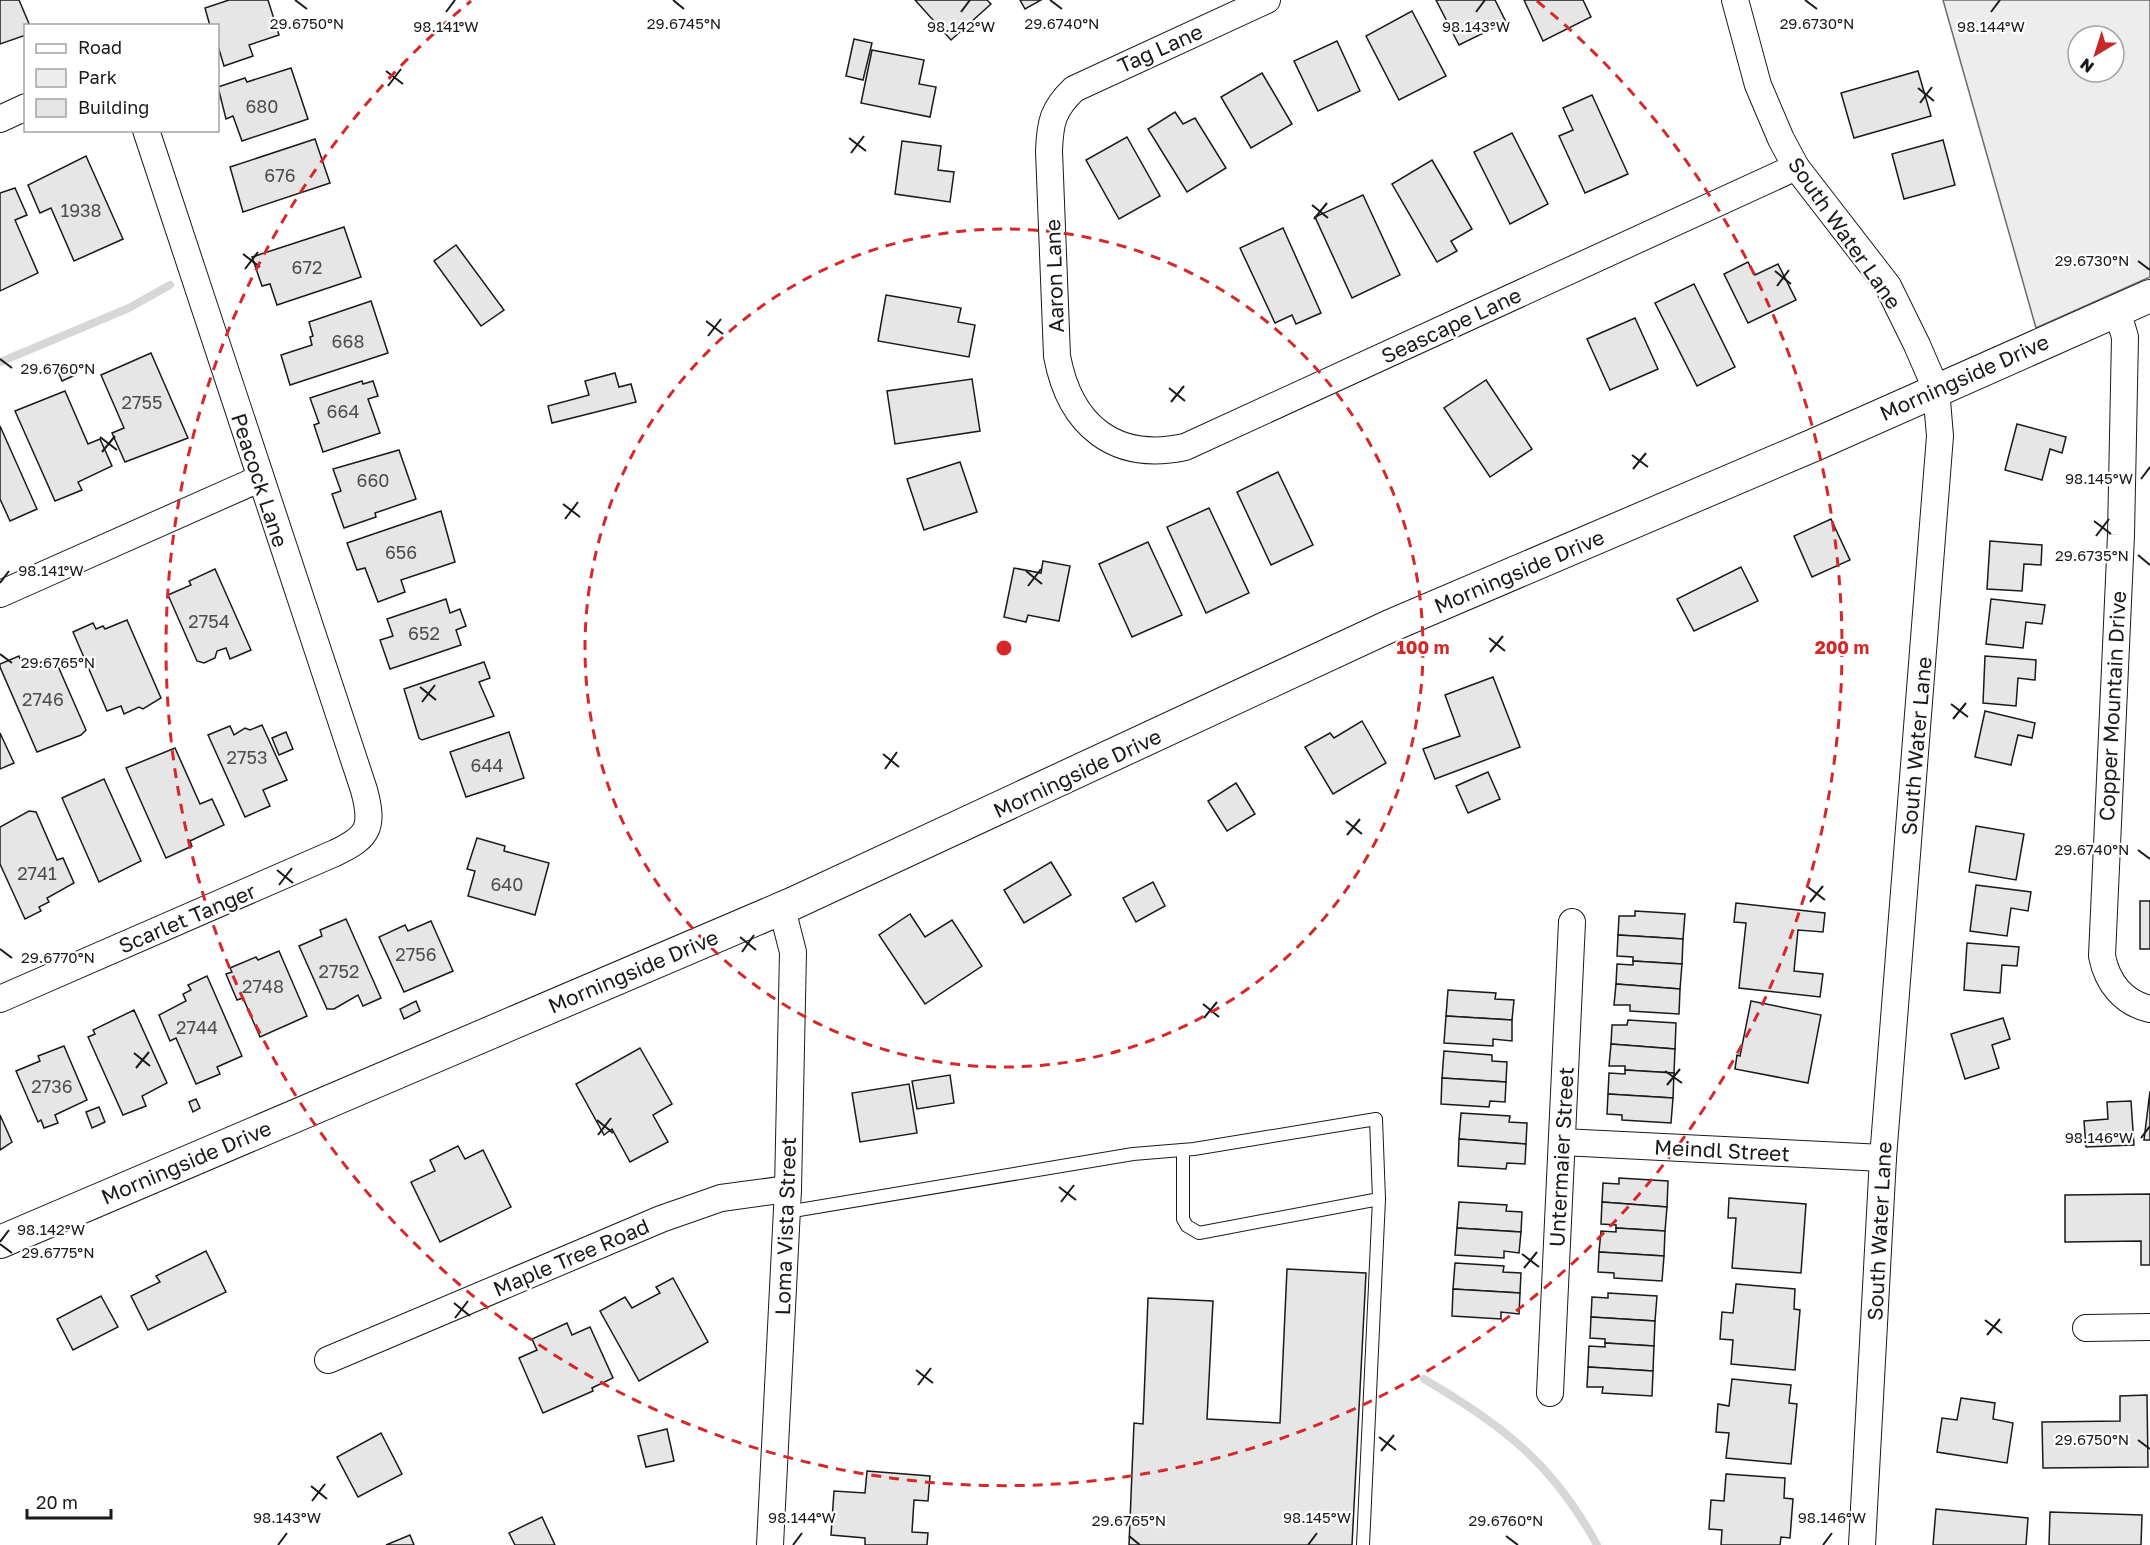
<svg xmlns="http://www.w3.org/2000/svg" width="2150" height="1545" viewBox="0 0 2150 1545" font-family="'Golos Text',sans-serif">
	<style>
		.green { fill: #ededed; stroke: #6a6a6a; stroke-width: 1.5; fill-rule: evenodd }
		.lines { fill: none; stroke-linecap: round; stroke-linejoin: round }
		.stream { stroke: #d7d7d7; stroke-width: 8 }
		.building { fill: #e6e6e6; stroke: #1a1a1a; stroke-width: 1.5 }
		.service-casing { stroke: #1a1a1a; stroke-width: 14 }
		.minor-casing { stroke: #1a1a1a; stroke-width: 28 }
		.tertiary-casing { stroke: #1a1a1a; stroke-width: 34 }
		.service { stroke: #fff; stroke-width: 12 }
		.minor { stroke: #fff; stroke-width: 26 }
		.tertiary { stroke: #fff; stroke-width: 32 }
		.ticks { fill: none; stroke: #1a1a1a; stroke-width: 2 }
		.ring { fill: none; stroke: #d62828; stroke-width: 3; stroke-dasharray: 10 8 }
		.labels { text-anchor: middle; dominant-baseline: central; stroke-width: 4.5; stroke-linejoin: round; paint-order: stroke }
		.number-label { font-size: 18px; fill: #4d4d4d }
		.street-label { font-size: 21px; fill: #1a1a1a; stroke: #fff }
		.ticks-label { font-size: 15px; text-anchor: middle; fill: #1a1a1a; stroke: #fff; stroke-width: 4.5; stroke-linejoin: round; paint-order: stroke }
		.centre { fill: #d62828; stroke: #fff; stroke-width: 3 }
		.ring-label { font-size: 18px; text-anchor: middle; font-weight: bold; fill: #d62828; stroke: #fff; stroke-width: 4.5; stroke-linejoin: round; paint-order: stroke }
	</style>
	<rect width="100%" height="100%" fill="#fff"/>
	<path class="green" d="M1943 0H2150V277L2036 328ZM2078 36H2114V72H2078Z"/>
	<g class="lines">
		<g class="stream">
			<polyline points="0,362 129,308 170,285"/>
			<path d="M1424 1379C1503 1426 1552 1462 1597 1545"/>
		</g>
	</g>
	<g class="building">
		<polygon points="0,0 19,0 30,26 26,26 26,35 0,44"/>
		<polygon points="229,0 268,0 279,35 249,45 253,56 224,66 218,46 218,26 210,26 205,8"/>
		<polygon points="915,0 987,0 991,4 951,40"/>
		<polygon points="1020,0 1041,0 1025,9"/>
		<polygon points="1436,0 1495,0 1506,22 1459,45"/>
		<polygon points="1524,0 1583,0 1591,17 1543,41"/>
		<polygon points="1412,11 1446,76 1399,100 1366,36"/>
		<polygon points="854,39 872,43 863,80 846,76"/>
		<polygon points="1337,41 1360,91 1318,111 1294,61"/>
		<polygon points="872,50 924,60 919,84 936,87 930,117 861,103"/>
		<polygon points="291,68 308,119 242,141 233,116 226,119 218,87 245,78 247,82"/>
		<polygon points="1918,71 1931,116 1854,138 1841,93"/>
		<polygon points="1262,73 1292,124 1251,148 1221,97"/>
		<polygon points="1592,95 1628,174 1585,193 1559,136 1573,130 1563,108"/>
		<polygon points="1175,112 1183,124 1195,118 1226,168 1187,192 1148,129"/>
		<polygon points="1512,133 1548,204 1510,224 1474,152"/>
		<polygon points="1127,137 1160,196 1119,219 1086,160"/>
		<polygon points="315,139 330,183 243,212 230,167"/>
		<polygon points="1943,140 1955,185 1904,199 1892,154"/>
		<polygon points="902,141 941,146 938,170 954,172 950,202 895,194"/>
		<polygon points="86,156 123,239 74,261 51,208 40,213 28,185"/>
		<polygon points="1432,160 1472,229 1451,241 1457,251 1437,262 1392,184"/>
		<polygon points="15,188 27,215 15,220 38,273 0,291 0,193"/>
		<polygon points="1363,195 1400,275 1352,298 1315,217"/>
		<polygon points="344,227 361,277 277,305 270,284 262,286 252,257"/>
		<polygon points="1283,228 1321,313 1296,324 1292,315 1275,323 1240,248"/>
		<polygon points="456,245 504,310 481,326 434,261"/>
		<polygon points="1748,262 1755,275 1778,264 1796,300 1748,323 1724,274"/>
		<polygon points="1694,284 1735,367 1697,386 1655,303"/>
		<polygon points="886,295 961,308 958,322 975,325 969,357 878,341"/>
		<polygon points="371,301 388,353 290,385 281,355 312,345 310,337 313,336 309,322"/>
		<polygon points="1635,318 1658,369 1610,390 1587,339"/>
		<polygon points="151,353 188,438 125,462 112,433 124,428 101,375"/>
		<polygon points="68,364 73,376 62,381 57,369"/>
		<polygon points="615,373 619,387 631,384 636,402 552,423 548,406 589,395 585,381"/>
		<polygon points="972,379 980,431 895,444 887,391"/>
		<polygon points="1486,380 1532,449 1490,477 1444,408"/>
		<polygon points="362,381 363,384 373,381 378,396 368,399 380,433 323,452 314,425 319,423 310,398"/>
		<polygon points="65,391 88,444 100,439 112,466 78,482 82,490 55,501 15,411"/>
		<polygon points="2017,424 2066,437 2062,453 2050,449 2042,480 2005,470"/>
		<polygon points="0,426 37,509 10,521 0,499"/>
		<polygon points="399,450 416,499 375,513 376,517 344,528 332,494 341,491 333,469"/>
		<polygon points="960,462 977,512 924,530 907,479"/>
		<polygon points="1278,472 1313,545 1271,565 1237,492"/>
		<polygon points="1209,508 1249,593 1206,613 1167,527"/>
		<polygon points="441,511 455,562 401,580 405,592 378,602 365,568 357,570 347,543"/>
		<polygon points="1831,519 1850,560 1812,577 1794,536"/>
		<polygon points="1990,541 2042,545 2041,565 2024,564 2022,591 1987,589"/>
		<polygon points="1148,542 1182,615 1132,637 1099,564"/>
		<polygon points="1043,561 1070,566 1059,621 1028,615 1026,622 1004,617 1014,568 1041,573"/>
		<polygon points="1741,567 1758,601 1694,631 1677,599"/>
		<polygon points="215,569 251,650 230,659 226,648 217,651 215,658 204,663 197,661 168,595 191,585 189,581"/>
		<polygon points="446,599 450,613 460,609 466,626 456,630 461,645 390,669 380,640 393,636 387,619"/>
		<polygon points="1991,599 2045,605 2042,624 2026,622 2023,648 1986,644"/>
		<polygon points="127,620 161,698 143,709 139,707 124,714 121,706 107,711 73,632 93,623 96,629 103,626 105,629"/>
		<polygon points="19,656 21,661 28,658 32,666 54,657 86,730 81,735 37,752 0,667 0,664"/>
		<polygon points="1985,656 2036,660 2035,680 2018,678 2016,706 1983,703"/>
		<polygon points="484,662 490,678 479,682 494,716 422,740 419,738 404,689"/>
		<polygon points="1493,677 1520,747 1435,779 1423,749 1460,736 1445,695"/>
		<polygon points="1985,711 2035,723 2032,738 2018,735 2011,765 1975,757"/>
		<polygon points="1362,721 1386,763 1333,794 1305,747 1330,733 1334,738"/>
		<polygon points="262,725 287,780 263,790 270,806 245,817 208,735 230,726 234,735 245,728 250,730"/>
		<polygon points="286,732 293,749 279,755 272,738"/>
		<polygon points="509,732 524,778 466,797 450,752"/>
		<polygon points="0,733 14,763 0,769"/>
		<polygon points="175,748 200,804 212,799 224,825 190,841 192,846 166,858 126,768"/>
		<polygon points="1488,772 1500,799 1468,813 1456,786"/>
		<polygon points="104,779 141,861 99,882 62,798"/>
		<polygon points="1236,783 1255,814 1227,831 1208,801"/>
		<polygon points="29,811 36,812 57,860 63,858 74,883 47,898 49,902 39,907 41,911 25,919 0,864 0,827"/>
		<polygon points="1976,826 2024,834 2016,880 1969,872"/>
		<polygon points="477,838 505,846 504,851 549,863 535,915 468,896 475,871 467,869"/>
		<polygon points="1051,862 1071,895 1024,923 1004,890"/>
		<polygon points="1153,882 1165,906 1136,922 1123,898"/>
		<polygon points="1976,885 2031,892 2028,911 2011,908 2007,936 1970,931"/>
		<rect x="2140" y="901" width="10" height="48"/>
		<polygon points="1736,903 1825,913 1823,932 1798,930 1794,971 1823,974 1820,997 1739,988 1746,923 1734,922"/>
		<polygon points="1635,911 1685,914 1683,939 1618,935 1619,916 1635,916"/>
		<polygon points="910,914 925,937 952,920 982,966 925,1004 879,935"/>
		<polygon points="346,919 381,998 363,1006 358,995 334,1009 327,1009 299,946 322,936 320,930"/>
		<polygon points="431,921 453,971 404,992 379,937 405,925 408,931"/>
		<polygon points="1618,935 1683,939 1682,964 1633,961 1633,957 1617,956"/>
		<polygon points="1967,943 2019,947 2017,966 2002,965 2000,993 1964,990"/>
		<polygon points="279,951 307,1016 260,1037 243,998 237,1000 226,974 232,972 230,968 256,957 258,960"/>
		<polygon points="1633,961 1682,964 1680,989 1616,984 1617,964 1633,965"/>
		<polygon points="207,976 242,1056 217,1067 220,1074 196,1084 176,1038 170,1041 159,1015 186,1001 183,994 191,990 188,985"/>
		<polygon points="1616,984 1680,989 1679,1014 1630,1011 1630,1005 1614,1005"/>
		<polygon points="1448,990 1496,993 1495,999 1514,1000 1512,1020 1446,1016"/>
		<polygon points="416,1001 420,1011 404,1019 400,1009"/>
		<polygon points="1751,1001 1821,1015 1808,1083 1735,1069 1737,1055 1740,1056"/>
		<polygon points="134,1010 167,1083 142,1096 146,1106 123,1115 88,1037 95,1034 93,1030"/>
		<polygon points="1446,1016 1512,1020 1512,1041 1493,1039 1493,1046 1444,1043"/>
		<polygon points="2003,1018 2010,1039 1992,1045 1999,1068 1965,1079 1951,1034"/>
		<polygon points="1628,1020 1676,1023 1675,1049 1611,1044 1612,1025 1627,1025"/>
		<polygon points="1611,1044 1675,1049 1674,1073 1625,1070 1625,1066 1609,1066"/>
		<polygon points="64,1046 87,1100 55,1115 58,1123 44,1128 41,1120 38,1122 16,1071 40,1061 38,1056"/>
		<polygon points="640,1048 672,1104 653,1115 668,1142 630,1162 612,1129 604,1135 576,1084"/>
		<polygon points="1444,1051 1492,1055 1492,1061 1507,1062 1506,1082 1442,1078"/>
		<polygon points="1625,1070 1674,1073 1673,1098 1608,1094 1609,1073 1625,1074"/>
		<polygon points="950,1075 954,1103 917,1109 912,1081"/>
		<polygon points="1442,1078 1506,1082 1505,1102 1490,1101 1489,1107 1441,1104"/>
		<polygon points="909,1084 917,1133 860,1142 852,1093"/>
		<polygon points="2150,1091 2150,1140 2144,1140"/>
		<polygon points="1608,1094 1673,1098 1671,1123 1622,1120 1622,1115 1607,1114"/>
		<polygon points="196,1099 200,1108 193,1112 189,1102"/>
		<polygon points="2131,1101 2134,1145 2086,1147 2084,1121 2108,1119 2107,1102"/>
		<polygon points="99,1107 105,1122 92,1128 86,1112"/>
		<polygon points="1461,1113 1510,1116 1509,1122 1527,1123 1526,1144 1459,1139"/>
		<polygon points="0,1115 12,1142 0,1150"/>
		<polygon points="1459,1139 1526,1144 1525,1164 1507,1163 1506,1169 1458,1166"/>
		<polygon points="458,1146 465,1159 483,1150 511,1207 440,1242 411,1182 435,1171 430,1160"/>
		<polygon points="1619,1178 1668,1181 1667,1207 1602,1202 1603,1183 1619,1184"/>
		<polygon points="2150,1194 2150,1265 2141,1265 2141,1241 2065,1242 2065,1195"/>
		<polygon points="1729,1198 1806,1204 1801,1273 1732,1268 1736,1218 1728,1218"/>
		<polygon points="1459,1202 1507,1205 1506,1211 1522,1212 1521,1232 1457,1228"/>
		<polygon points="1602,1202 1667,1207 1665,1231 1616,1228 1616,1225 1601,1224"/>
		<polygon points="1457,1228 1521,1232 1519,1253 1504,1251 1504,1258 1455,1255"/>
		<polygon points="1616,1228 1665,1231 1664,1256 1599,1252 1601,1231 1616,1232"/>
		<polygon points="206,1251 226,1292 148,1330 131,1296 160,1282 156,1276"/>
		<polygon points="1599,1252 1664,1256 1662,1281 1614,1278 1614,1273 1598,1272"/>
		<polygon points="1455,1263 1504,1266 1503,1272 1521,1273 1520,1293 1453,1289"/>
		<polygon points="1287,1269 1366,1273 1352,1545 1129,1545 1134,1423 1143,1424 1148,1298 1213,1301 1207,1419 1280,1423"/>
		<polygon points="673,1278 708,1342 639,1381 600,1311 625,1297 632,1308 660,1293 656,1287"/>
		<polygon points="1736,1284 1795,1289 1794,1309 1800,1310 1795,1370 1731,1364 1733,1340 1720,1339 1722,1312 1733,1313"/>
		<polygon points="1453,1289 1520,1293 1519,1314 1501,1312 1501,1319 1452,1316"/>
		<polygon points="1608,1293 1657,1296 1655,1321 1591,1317 1592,1297 1608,1298"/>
		<polygon points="101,1296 118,1327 73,1350 57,1319"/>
		<polygon points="1591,1317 1655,1321 1654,1346 1605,1343 1605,1339 1590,1338"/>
		<polygon points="567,1323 572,1335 590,1327 613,1378 592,1388 593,1391 543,1413 519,1358 537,1350 532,1339"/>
		<polygon points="1605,1343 1654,1346 1653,1371 1588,1367 1589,1346 1605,1347"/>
		<polygon points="1588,1367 1653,1371 1652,1396 1602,1393 1603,1387 1587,1387"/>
		<polygon points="1732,1379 1791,1385 1789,1403 1797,1404 1791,1464 1726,1458 1729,1433 1716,1432 1718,1404 1729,1406"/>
		<polygon points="2147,1395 2148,1467 2043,1468 2042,1422 2120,1421 2120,1396"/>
		<polygon points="1961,1398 1995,1403 1993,1419 2013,1423 2007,1463 1937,1452 1942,1418 1957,1420"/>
		<polygon points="667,1429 674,1461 646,1467 638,1436"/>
		<polygon points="381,1433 402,1474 358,1497 337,1457"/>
		<polygon points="867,1471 930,1476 928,1501 914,1500 912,1532 928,1533 927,1545 865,1545 865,1538 831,1535 834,1491 865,1493"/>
		<polygon points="1726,1474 1785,1478 1784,1498 1793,1499 1790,1538 1781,1537 1780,1545 1721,1545 1722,1530 1709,1529 1711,1500 1724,1501"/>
		<polygon points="1936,1509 2028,1518 2026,1545 1933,1545"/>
		<polygon points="2050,1512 2142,1515 2141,1545 2049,1545"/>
		<polygon points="542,1517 555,1545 515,1545 509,1533"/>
		<polygon points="410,1535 414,1545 386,1545"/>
	</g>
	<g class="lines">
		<defs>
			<g id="service">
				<polyline points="1183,1150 1183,1219 1187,1226 1199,1233 1379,1199"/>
				<polyline points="787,1212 1133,1154 1194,1149 1376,1119 1379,1199 1363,1545"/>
			</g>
			<g id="minor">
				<path d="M1267 0 1074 89C1053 109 1050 122 1049 151L1057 356C1070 426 1115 462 1185 447L1796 167"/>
				<polyline points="1735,0 1758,85 1781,139 1796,167 1888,286 1917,345 1936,389 1940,436 1883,1158 1862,1545"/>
				<polyline points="0,119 26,107"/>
				<path d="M2117 310 2125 337 2121 535 2102 956C2107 982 2123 1003 2150 1009"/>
				<polyline points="0,594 259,479"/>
				<path d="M0 999 335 853C369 837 374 827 364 790L146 130"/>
				<polyline points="1562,1142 1883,1158"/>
				<polyline points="2086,1328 2150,1327"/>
				<polyline points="328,1360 661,1219 721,1198 788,1189"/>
				<polyline points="1550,1393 1572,922"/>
				<polyline points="770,1545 788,1189 793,952 782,909"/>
			</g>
			<polyline id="tertiary" points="0,1242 794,903 1390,626 1814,445 2150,296"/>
		</defs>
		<use href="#service" class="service-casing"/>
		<use href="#minor" class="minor-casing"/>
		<use href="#tertiary" class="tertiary-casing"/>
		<use href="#service" class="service"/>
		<use href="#minor" class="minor"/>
		<use href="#tertiary" class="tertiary"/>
	</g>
	<path class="ticks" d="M295 0 307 9M673 0 684 9M1050 0 1062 9M1805 0 1817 9M446 12 455 0M961 12 970 0M1476 12 1485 0M1991 12 2000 0M386 71 403 84M388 86 401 69M1918 88 1934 101M1920 103 1932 87M849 138 866 151M851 153 864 136M1312 205 1328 218M1314 219 1327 203M243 254 260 267M2138 261 2150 270M245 269 258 252M1775 271 1791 284M1777 286 1789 270M706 321 723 334M708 336 721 319M0 359 12 368M1169 388 1185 401M1171 402 1184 386M100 437 117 450M102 452 115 436M1632 455 1648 467M1633 469 1646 453M2141 479 2150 467M563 504 580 517M565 519 578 502M2094 521 2111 534M2096 536 2109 519M2138 555 2150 565M1026 571 1042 584M0 583 9 571M1028 586 1041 569M1489 638 1505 651M1490 652 1503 636M0 654 12 663M420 687 436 700M422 702 435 685M1951 704 1968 717M1953 719 1966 703M883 754 899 767M885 769 897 752M1346 821 1362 834M1347 835 1360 819M2138 850 2150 859M277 870 293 883M279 885 292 868M1808 887 1825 900M1810 902 1823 886M740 937 756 950M0 949 12 958M742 952 754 935M1203 1004 1219 1017M1204 1018 1217 1002M134 1053 150 1066M136 1068 149 1052M1665 1071 1682 1083M1667 1085 1680 1069M597 1120 613 1133M598 1135 611 1118M2141 1138 2150 1126M1059 1187 1076 1200M1061 1202 1074 1185M0 1242 9 1230M0 1244 12 1253M1522 1254 1539 1267M1524 1268 1537 1252M454 1303 470 1316M455 1318 468 1301M1985 1320 2002 1333M1987 1335 2000 1319M916 1370 933 1383M918 1385 931 1368M1379 1437 1396 1450M2138 1440 2150 1449M1381 1451 1394 1435M311 1486 327 1499M312 1501 325 1484M1129 1536 1140 1545M1506 1536 1518 1545M278 1545 287 1533M793 1545 802 1533M1308 1545 1317 1533M1823 1545 1832 1533"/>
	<g class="ring">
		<circle cx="1004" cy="648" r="419"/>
		<path d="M1537 1A838 838 0 1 1 471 1"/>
	</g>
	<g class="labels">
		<g class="number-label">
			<text x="262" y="106">680</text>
			<text x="280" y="175">676</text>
			<text x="81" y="210">1938</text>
			<text x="307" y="267">672</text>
			<text x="348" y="341">668</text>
			<text x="142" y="402">2755</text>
			<text x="343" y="411">664</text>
			<text x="373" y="480">660</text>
			<text x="401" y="552">656</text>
			<text x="209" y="621">2754</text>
			<text x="424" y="633">652</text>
			<text x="43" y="699">2746</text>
			<text x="247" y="757">2753</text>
			<text x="487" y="765">644</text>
			<text x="37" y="873">2741</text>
			<text x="507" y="884">640</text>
			<text x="416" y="954">2756</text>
			<text x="339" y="971">2752</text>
			<text x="263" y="986">2748</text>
			<text x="197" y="1027">2744</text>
			<text x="52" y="1086">2736</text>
		</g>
		<g class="street-label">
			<text transform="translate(1160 48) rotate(-24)">Tag Lane</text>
			<text transform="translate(1845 233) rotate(55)">South Water Lane</text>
			<text transform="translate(1054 276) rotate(-92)">Aaron Lane</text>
			<text transform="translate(1451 325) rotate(-25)">Seascape Lane</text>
			<text transform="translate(1964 377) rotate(-24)">Morningside Drive</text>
			<text transform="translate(260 480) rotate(72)">Peacock Lane</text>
			<text transform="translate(1519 571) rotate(-23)">Morningside Drive</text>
			<text transform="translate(2112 706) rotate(-87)">Copper Mountain Drive</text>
			<text transform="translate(1916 746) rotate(-85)">South Water Lane</text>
			<text transform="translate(1077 773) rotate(-25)">Morningside Drive</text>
			<text transform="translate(187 918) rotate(-23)">Scarlet Tanger</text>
			<text transform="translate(633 971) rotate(-23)">Morningside Drive</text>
			<text transform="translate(1722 1150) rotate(3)">Meindl Street</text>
			<text transform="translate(1561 1157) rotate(-87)">Untermaier Street</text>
			<text transform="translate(186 1162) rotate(-23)">Morningside Drive</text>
			<text transform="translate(785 1226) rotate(-88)">Loma Vista Street</text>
			<text transform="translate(1879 1231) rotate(-87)">South Water Lane</text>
			<text transform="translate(571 1257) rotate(-23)">Maple Tree Road</text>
		</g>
	</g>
	<g class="ticks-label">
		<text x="307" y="29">29.6750°N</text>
		<text x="684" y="29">29.6745°N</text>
		<text x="1062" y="29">29.6740°N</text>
		<text x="1817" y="29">29.6730°N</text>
		<text x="446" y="32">98.141°W</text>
		<text x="961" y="32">98.142°W</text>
		<text x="1476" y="32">98.143°W</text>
		<text x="1991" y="32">98.144°W</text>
		<text x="2092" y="266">29.6730°N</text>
		<text x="58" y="374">29.6760°N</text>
		<text x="2099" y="484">98.145°W</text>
		<text x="2092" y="561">29.6735°N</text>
		<text x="51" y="576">98.141°W</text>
		<text x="58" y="668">29.6765°N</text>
		<text x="2092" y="855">29.6740°N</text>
		<text x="58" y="963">29.6770°N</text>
		<text x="2099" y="1143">98.146°W</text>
		<text x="51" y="1235">98.142°W</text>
		<text x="58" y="1258">29.6775°N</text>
		<text x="2092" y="1445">29.6750°N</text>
		<text x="287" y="1523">98.143°W</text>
		<text x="802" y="1523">98.144°W</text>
		<text x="1317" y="1523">98.145°W</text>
		<text x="1832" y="1523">98.146°W</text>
		<text x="1129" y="1526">29.6765°N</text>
		<text x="1506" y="1526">29.6760°N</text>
	</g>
	<circle cx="1004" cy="648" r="9" class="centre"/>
	<g class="ring-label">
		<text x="1423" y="654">100 m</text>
		<text x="1842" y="654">200 m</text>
	</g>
	<rect x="24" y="24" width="195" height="108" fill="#ffffff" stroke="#a3a3a3" stroke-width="1.5"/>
	<rect x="36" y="44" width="30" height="9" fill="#ffffff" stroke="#a3a3a3" stroke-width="1.5"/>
	<text x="78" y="54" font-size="18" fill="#1a1a1a">Road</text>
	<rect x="36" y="69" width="30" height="18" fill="#ededed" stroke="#a3a3a3" stroke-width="1.5"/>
	<text x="78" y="84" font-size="18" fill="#1a1a1a">Park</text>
	<rect x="36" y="99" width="30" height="18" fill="#e6e6e6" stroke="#a3a3a3" stroke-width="1.5"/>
	<text x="78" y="114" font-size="18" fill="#1a1a1a">Building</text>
	<g transform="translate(2096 54) rotate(218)"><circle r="28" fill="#ffffff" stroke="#a3a3a3" stroke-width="1.5"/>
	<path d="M0-4.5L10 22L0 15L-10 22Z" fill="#c62828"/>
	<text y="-9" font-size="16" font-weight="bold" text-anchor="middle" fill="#1a1a1a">N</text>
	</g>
	<path d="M27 1509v9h84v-9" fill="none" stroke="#1a1a1a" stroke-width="3"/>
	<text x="36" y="1509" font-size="18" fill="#1a1a1a" stroke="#ffffff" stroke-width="4.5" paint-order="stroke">20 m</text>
</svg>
